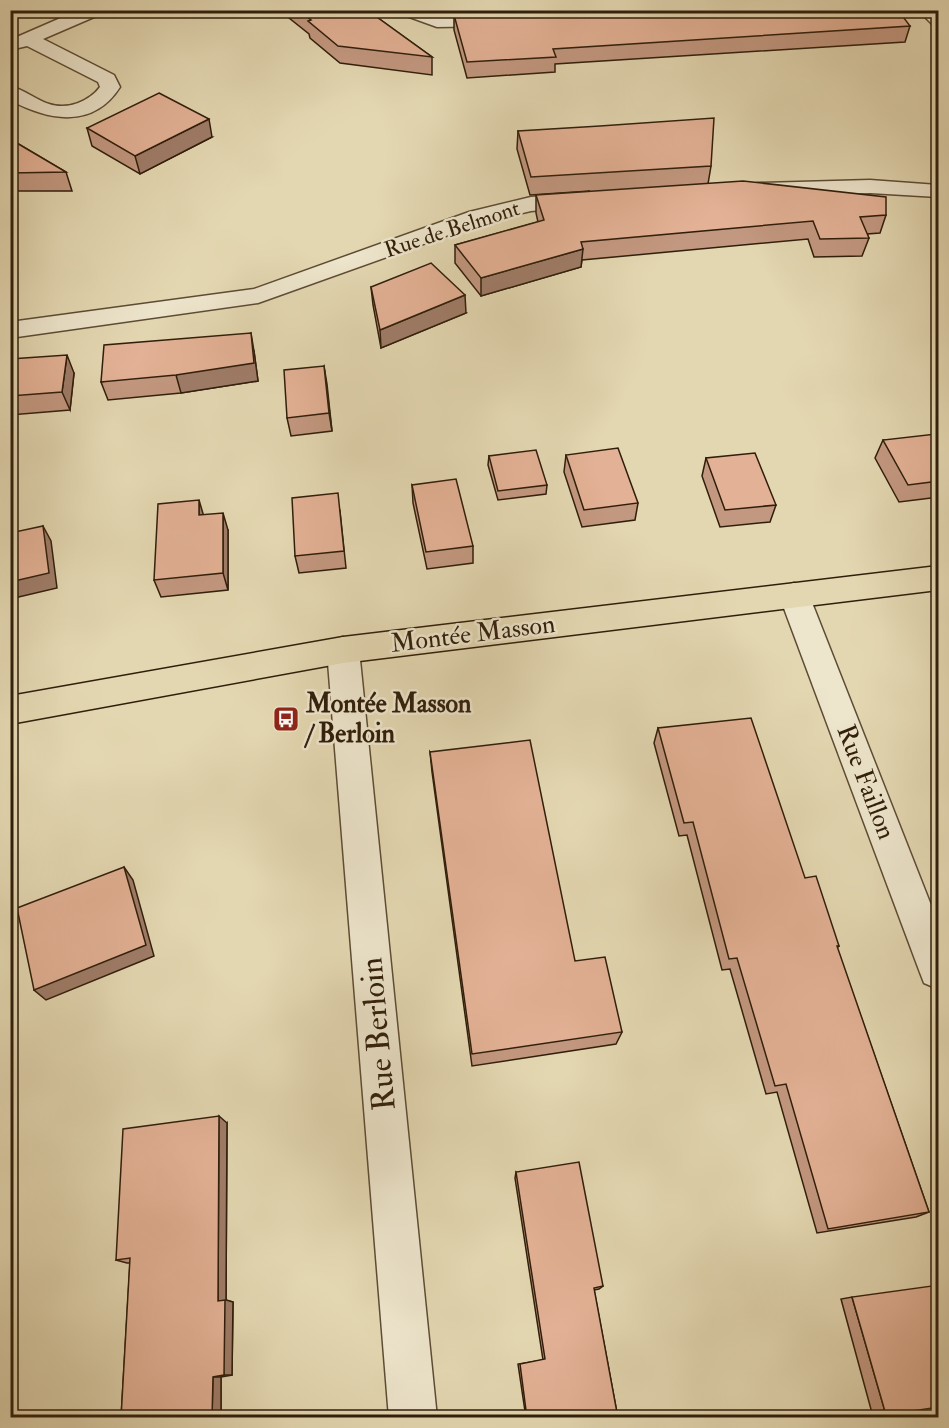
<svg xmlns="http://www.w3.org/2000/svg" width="949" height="1428" viewBox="0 0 949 1428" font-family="'IM FELL Double Pica',serif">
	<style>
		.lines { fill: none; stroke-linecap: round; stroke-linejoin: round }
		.minor-casing { stroke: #5d4c34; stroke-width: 3 }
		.primary-casing { stroke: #301e0b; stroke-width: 3 }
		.minor { fill: #ede5cc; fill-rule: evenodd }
		.primary { fill: #e3d7b1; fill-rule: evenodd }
		.wall { fill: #c39880; stroke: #301e0b; stroke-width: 1.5 }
		.shaded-wall { fill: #9f7c68; stroke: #301e0b; stroke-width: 1.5 }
		.building { fill: #e3b195; stroke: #301e0b; stroke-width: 1.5 }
		.labels { text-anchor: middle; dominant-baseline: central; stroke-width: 5; stroke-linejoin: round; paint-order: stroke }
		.far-street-label { font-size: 22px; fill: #301e0b; stroke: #ede5cc }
		.street-label { font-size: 26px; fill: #301e0b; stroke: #ede5cc }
		.poi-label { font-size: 26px; font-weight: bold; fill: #301e0b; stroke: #ede5cc; text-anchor: start }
		.near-street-label { font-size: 32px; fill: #301e0b; stroke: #ede5cc }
	</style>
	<rect width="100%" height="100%" fill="#e3d7b1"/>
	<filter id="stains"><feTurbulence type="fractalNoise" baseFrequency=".00333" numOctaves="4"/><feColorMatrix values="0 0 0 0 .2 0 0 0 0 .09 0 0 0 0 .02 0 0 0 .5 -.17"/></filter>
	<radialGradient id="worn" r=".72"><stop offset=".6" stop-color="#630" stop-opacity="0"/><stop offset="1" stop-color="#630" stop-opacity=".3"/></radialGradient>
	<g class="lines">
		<defs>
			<g id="minor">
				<path d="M79 10H104L101 14 43 39 114 75 120 87C93 129 49 121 10 100V86C25 90 36 100 49 104 67 110 89 102 100 87L98 82 27 46 10 50V40Z"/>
				<polygon points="398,10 424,10 439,16 498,16 504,17 507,21 504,25 498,26 437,27 401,14"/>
				<polygon points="918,10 938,10 938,25 932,24"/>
				<polygon points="870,180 938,185 938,197 870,193 758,197 750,195 747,190 750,185 758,183"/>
				<polygon points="580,194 588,196 591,201 588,206 531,211 485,222 258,303 10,338 10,322 254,289 469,212 531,197"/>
				<polygon points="794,583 805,587 809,595 938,923 938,989 924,983 919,970 779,595 783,587"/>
				<polygon points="343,637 354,641 359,650 437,1418 389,1418 327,650 332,641"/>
			</g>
			<polygon id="primary" points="938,566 938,590 343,663 10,724 10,696 343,637"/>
		</defs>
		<use href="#minor" class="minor-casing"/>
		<use href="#primary" class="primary-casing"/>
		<use href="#minor" class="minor"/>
		<use href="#primary" class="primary"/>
	</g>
	<g class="wall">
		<polygon points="279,10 367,10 432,57 432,75 340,63 310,38 309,34"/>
		<polygon points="448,10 528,10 910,26 905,42 555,64 555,72 467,78 454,30 454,15 450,15"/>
		<polygon points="87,128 212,137 140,174 92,146"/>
		<polygon points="518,131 711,166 708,184 886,215 880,233 867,234 869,238 862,256 814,257 808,239 582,260 581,267 481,296 455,263 455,245 538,222 536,213 536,195 590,191 530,195 517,149"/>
		<polygon points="10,139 66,172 72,191 10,191"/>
		<polygon points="371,287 466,313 381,348 373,305"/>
		<polygon points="254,351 258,381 181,393 108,400 101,382"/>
		<polygon points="10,359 74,373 70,410 10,415"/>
		<polygon points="324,366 332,431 291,436 287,418"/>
		<polygon points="939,439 939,497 899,502 875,458 883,440"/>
		<polygon points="566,455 638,503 635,520 582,527 564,472"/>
		<polygon points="489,456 547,485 546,494 498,500 488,465"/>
		<polygon points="706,458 776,505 770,522 720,527 702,476"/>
		<polygon points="412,485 473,546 473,563 427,569 413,503"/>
		<polygon points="340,511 346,568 299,573 295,556"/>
		<polygon points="204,515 228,530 228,590 161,597 154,580"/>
		<polygon points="658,728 805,878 839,946 837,948 929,1212 916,1217 817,1233 777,1092 766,1094 730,969 722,970 687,835 679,836 654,743"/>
		<polygon points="430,752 575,961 622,1032 616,1044 472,1066 432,772"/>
		<polygon points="227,1123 226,1300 233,1302 232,1375 221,1377 221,1418 121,1418 130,1263 127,1263 116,1260"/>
		<polygon points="516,1172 603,1286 599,1289 594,1290 618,1418 526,1418 518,1364 543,1360 515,1178"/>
		<polygon points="852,1297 886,1415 872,1413 841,1299"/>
	</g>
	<g class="shaded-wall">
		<polygon points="209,119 212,137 140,174 135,156"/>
		<polygon points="583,249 581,267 481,296 481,278"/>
		<polygon points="465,295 466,313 381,348 380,330"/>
		<polygon points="251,333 254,351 258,381 181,393 176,375"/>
		<polygon points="67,355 74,373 70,410 62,392"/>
		<polygon points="324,366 327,384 332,431 329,413"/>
		<polygon points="199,500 204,517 199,515"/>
		<polygon points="223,513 228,530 228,590 223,573"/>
		<polygon points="43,526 51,541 57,588 10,599 10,582"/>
		<polygon points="124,867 133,880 154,956 46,1000 34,990"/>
		<polygon points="219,1116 227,1123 226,1300 233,1302 232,1375 224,1375 218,1301"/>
		<polygon points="213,1377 221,1377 221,1418 212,1418"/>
	</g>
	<g class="building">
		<polygon points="299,10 367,10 432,57 338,46 308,21 311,20"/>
		<polygon points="532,10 898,10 910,26 553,49 556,57 467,62 454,15"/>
		<polygon points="159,93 209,119 135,156 87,128"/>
		<polygon points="714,118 711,166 531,177 518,131 600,126"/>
		<polygon points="10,139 66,172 10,173"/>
		<polygon points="743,181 886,197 886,215 860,217 869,238 820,239 813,221 581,242 583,249 481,278 455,245 544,220 536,195"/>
		<polygon points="431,263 465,295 380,330 371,287"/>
		<polygon points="251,333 254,363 176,375 101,382 104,345"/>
		<polygon points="67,355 62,392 10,396 10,359"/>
		<polygon points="324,366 329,413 287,418 284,370"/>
		<polygon points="936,434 939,439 939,481 908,485 883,440"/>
		<polygon points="618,448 638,503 584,510 566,455"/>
		<polygon points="536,450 547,485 498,491 489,456"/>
		<polygon points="755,453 776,505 725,510 706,458"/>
		<polygon points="456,479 473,546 426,552 412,485"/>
		<polygon points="338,493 344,551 295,556 292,498"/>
		<polygon points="199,500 199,515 223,513 223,573 154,580 158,504"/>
		<polygon points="43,526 49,573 10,582 10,533"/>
		<polygon points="751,718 805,878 816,876 839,946 837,946 929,1212 828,1229 786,1084 775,1086 737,958 729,959 693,822 684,823 658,728"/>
		<polygon points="530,740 575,961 605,957 622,1032 472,1054 430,752"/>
		<polygon points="124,867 146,945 34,990 17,908"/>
		<polygon points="219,1116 218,1301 225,1300 224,1375 213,1377 212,1418 121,1418 130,1258 116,1260 123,1129"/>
		<polygon points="579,1162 603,1286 594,1288 618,1418 527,1418 520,1364 545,1359 516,1172"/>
		<polygon points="939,1285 939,1407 886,1415 852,1297"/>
	</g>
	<defs>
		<symbol id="bus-square" viewBox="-11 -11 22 22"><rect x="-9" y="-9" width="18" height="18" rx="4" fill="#8f2418" stroke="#ede5cc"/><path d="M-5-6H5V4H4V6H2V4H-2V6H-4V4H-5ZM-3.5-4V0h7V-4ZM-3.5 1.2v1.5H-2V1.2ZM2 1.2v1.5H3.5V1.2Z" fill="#fff"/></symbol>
	</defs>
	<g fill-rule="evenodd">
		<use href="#bus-square" x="271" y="704" width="30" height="30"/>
	</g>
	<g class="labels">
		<g class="far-street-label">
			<text transform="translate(452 229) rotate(-18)">Rue de Belmont</text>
		</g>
		<g class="street-label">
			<text transform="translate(473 634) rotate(-7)">Montée Masson</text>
			<text transform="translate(866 782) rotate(69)">Rue Faillon</text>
		</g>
		<g class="poi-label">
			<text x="306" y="704">Montée Masson<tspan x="306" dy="30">/ Berloin</tspan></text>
		</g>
		<g class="near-street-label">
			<text transform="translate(378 1034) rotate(-95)">Rue Berloin</text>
		</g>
	</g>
	<rect width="949" height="1428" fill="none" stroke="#e3d7b1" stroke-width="36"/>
	<rect x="12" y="12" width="925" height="1404" fill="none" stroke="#301e0b" stroke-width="3"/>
	<rect x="18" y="18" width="913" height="1392" fill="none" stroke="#301e0b" stroke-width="1.5"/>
	<rect width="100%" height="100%" filter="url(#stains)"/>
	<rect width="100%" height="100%" fill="url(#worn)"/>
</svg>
